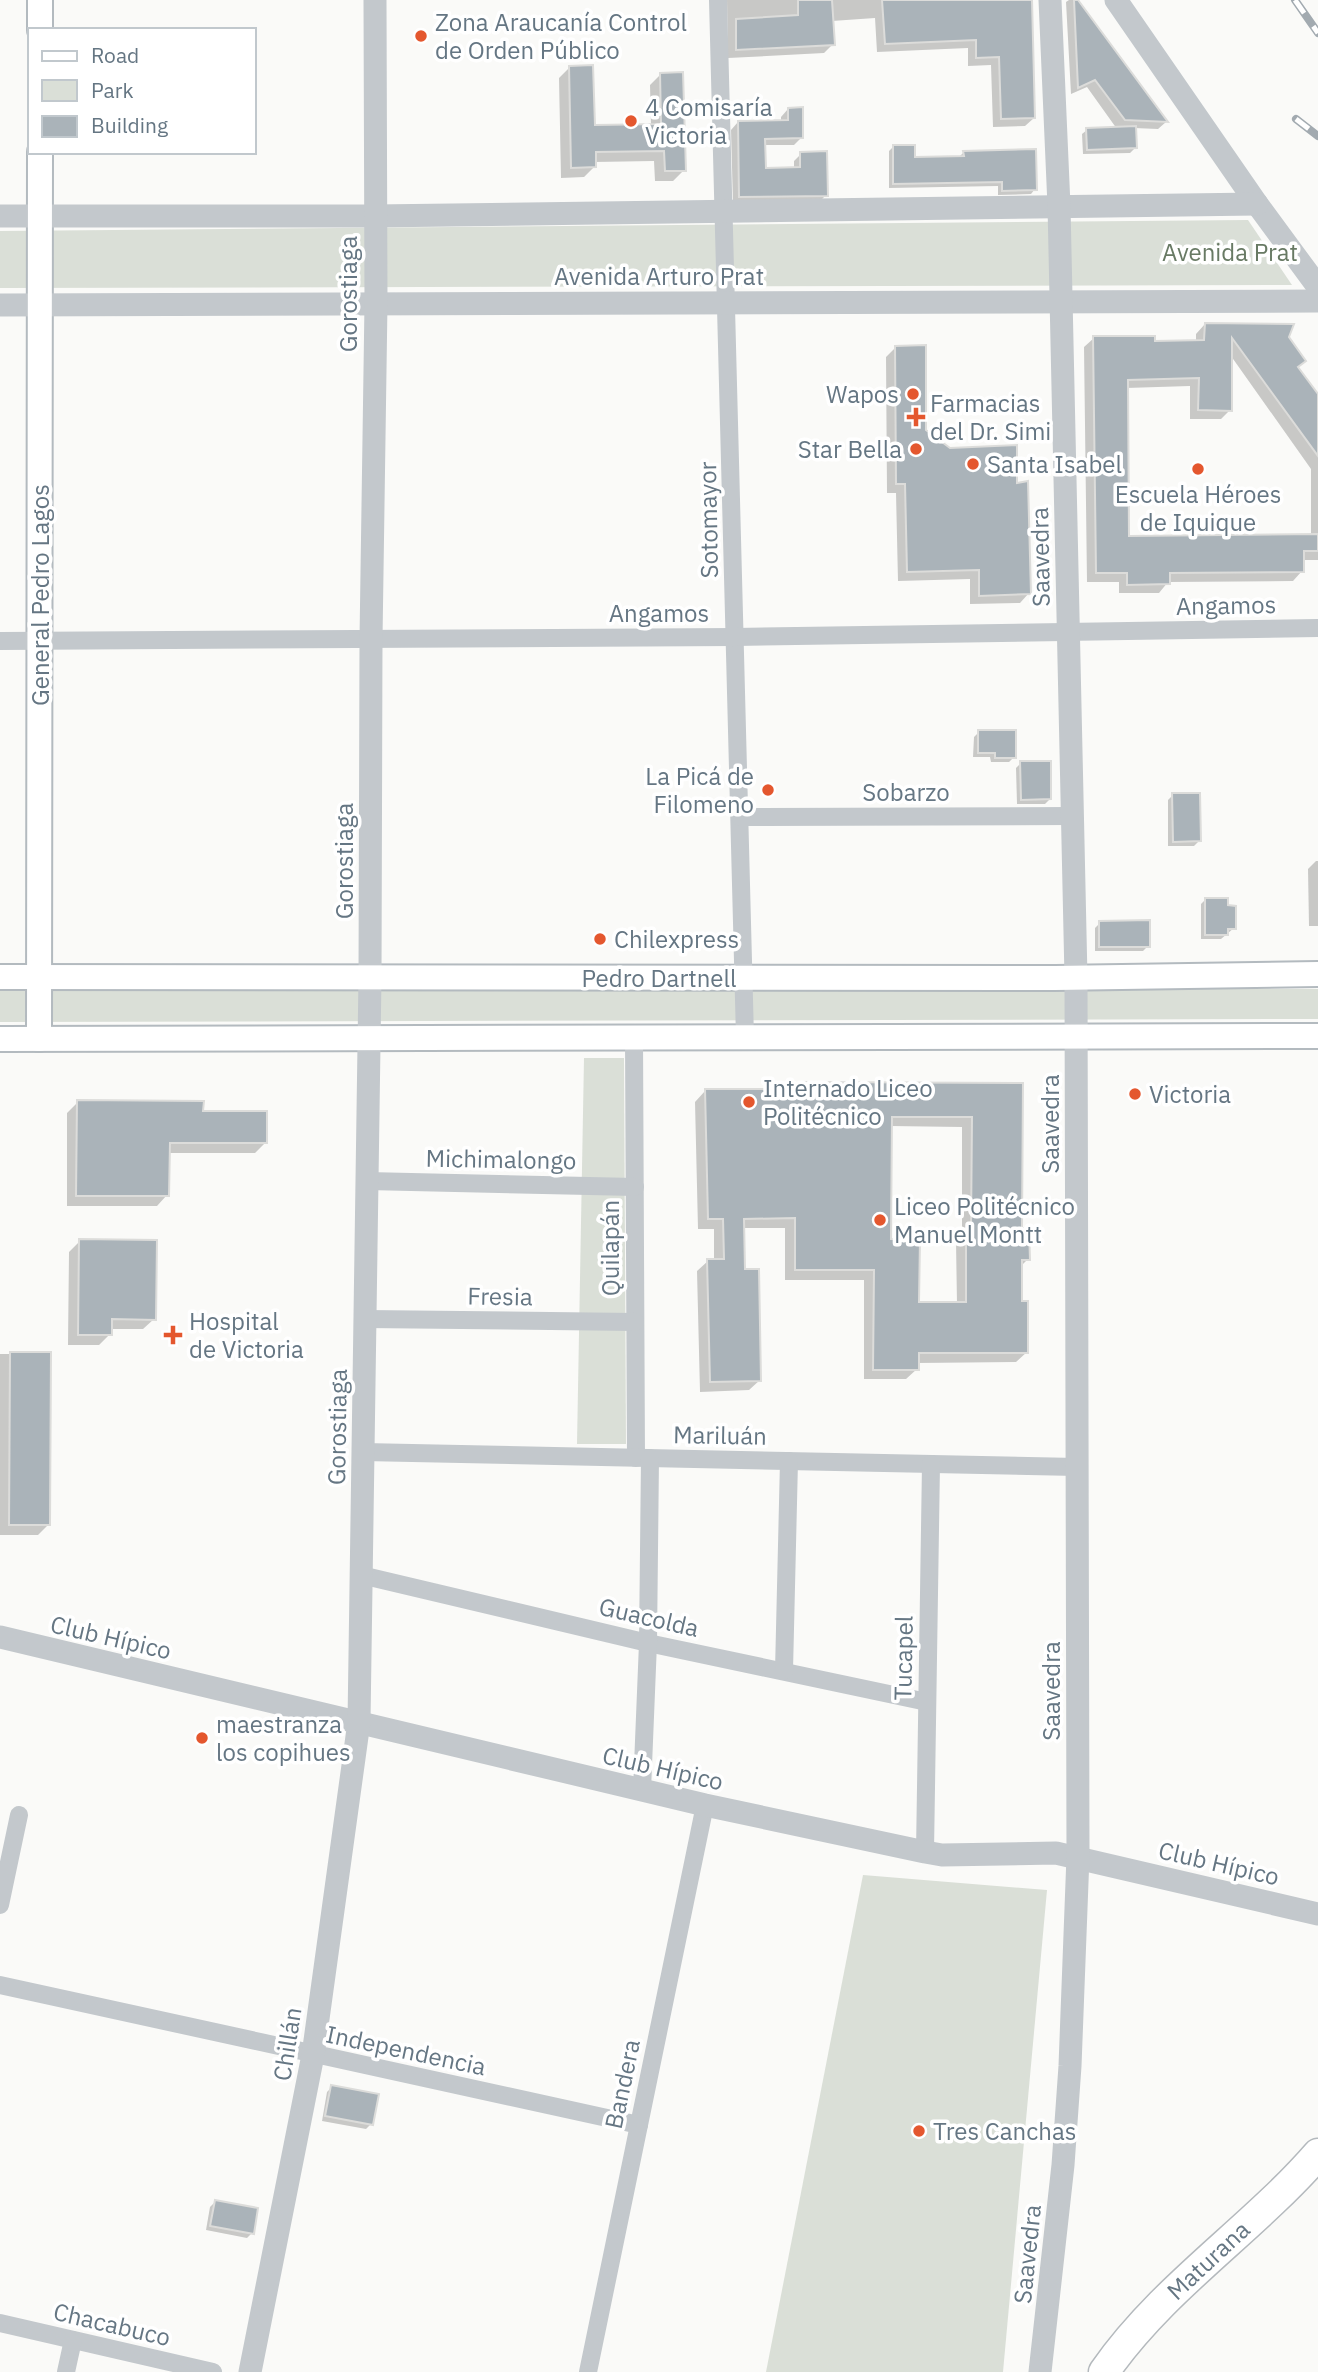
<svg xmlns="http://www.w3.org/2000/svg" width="1318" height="2372" viewBox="0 0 1318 2372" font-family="'IBM Plex Sans',sans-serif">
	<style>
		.green { fill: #dadfd7 }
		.shadow { fill: #0003; fill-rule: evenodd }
		.building { fill: #aab3b9; stroke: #dcdcda; stroke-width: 2; fill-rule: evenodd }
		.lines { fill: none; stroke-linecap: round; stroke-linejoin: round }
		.secondary-casing { stroke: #b3babf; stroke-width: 28 }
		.trunk-casing { stroke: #b4b9bd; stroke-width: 33 }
		.minor { stroke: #c3c8cc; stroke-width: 18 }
		.tertiary { stroke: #c3c8cc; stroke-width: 23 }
		.secondary { stroke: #fff; stroke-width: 24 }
		.trunk { stroke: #fff; stroke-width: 30 }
		.rail-casing { stroke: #a2aab0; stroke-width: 8 }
		.rail { stroke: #fff; stroke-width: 5; stroke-dasharray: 16; stroke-linecap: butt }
		.poi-dot { fill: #e4572e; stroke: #fff; stroke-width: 2.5 }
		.labels { text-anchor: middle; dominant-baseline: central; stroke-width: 7; stroke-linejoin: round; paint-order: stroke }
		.poi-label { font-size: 24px; fill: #657683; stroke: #fff; text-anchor: start }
		.park-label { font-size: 24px; fill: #687a64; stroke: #fff }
		.street-label { font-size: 24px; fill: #657683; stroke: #fff }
	</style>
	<rect width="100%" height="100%" fill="#fafaf8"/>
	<g class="green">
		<polygon points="1248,220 1292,285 0,288 0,231"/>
		<polygon points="0,986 1318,989 1318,1019 0,1022"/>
		<polygon points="584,1058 624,1058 626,1444 577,1444"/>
		<polygon points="863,1875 1047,1890 1003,2372 766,2372"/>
	</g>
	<g class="shadow">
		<polygon points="727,0 1030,0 1034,118 1025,126 993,127 991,65 968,66 968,48 877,52 875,18 832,21 833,44 824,53 728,58"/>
		<polygon points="1069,0 1076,0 1166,122 1158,129 1134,128 1135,148 1130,153 1083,154 1082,134 1087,130 1117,129 1087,87 1071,94 1066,2"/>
		<polygon points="570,67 593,127 651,126 650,85 661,74 684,170 673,181 655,181 654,161 594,162 594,167 584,177 561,178 559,78"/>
		<polygon points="788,109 802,137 794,145 764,145 764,170 794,169 794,161 801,154 826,195 819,202 733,204 731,130 738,122 781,122 781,117"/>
		<polygon points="894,146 913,159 958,158 964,152 1035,189 1031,194 998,195 998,186 889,188 889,151"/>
		<path d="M1205 324 1287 338 1297 368 1318 397V560H1302V571L1293 581 1168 582 1159 593H1119V582H1087L1084 347 1094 338 1153 343 1196 342V334ZM1231 356 1311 469V536L1127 538 1126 388 1190 386V419H1221L1230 410Z"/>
		<polygon points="896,347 925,431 949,449 1016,486 1029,593 1020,603 970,604 970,579 898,581 896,493 887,493 886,357"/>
		<polygon points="979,732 1014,757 1009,762 991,762 990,757 973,757 974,737"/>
		<polygon points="1021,763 1050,799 1045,804 1017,804 1016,768"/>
		<polygon points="1173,795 1199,841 1194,846 1168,846 1168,800"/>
		<polygon points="1316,861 1318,861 1318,926 1309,926 1308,869"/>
		<polygon points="1206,899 1226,907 1234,928 1221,939 1201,939 1201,904"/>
		<polygon points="1100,923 1148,946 1143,951 1095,951 1095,928"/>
		<path d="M800 1083 1021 1085 1020 1229 1028 1259 1020 1267V1303L1027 1352 1016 1362 917 1363V1369L906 1379H864V1280H785V1228H743L744 1271 760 1380 749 1390 700 1392 697 1271 708 1261H714V1229H698L695 1102 705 1091 793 1090ZM890 1126 962 1127V1235L956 1241 957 1304H917L889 1241Z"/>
		<polygon points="78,1102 202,1112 265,1143 255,1153 168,1153 167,1195 157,1206 67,1206 67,1113"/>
		<polygon points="80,1241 154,1319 143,1329 110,1329 110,1334 99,1345 68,1345 69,1252"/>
		<polygon points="0,1354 49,1354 48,1525 38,1535 0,1535"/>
		<polygon points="332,2087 371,2124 366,2129 322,2121 327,2092"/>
		<polygon points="215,2202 252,2233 247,2238 206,2230 210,2207"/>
	</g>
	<g class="building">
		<polygon points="798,0 832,0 835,45 736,50 736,19 798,15"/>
		<polygon points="882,0 1032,0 1035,118 1001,119 999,57 976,58 976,40 885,44"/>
		<polygon points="1074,0 1078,0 1168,122 1125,120 1095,80 1078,88"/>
		<polygon points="593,65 595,125 661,124 660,73 683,72 686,171 665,171 664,151 596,152 596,167 571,168 569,66"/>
		<polygon points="803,107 803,138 765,139 766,168 800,167 800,152 827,151 828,196 739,197 738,121 788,120 788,108"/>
		<polygon points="1136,126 1137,148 1087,150 1086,128"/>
		<polygon points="893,145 915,145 915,157 964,156 963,151 1036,149 1037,190 1002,191 1002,182 893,184"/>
		<polygon points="1205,323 1294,324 1289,337 1306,361 1298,367 1318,394 1318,456 1232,338 1232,411 1198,410 1199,378 1128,380 1129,536 1318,534 1318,551 1304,551 1304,572 1170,573 1170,584 1127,585 1127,573 1096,573 1093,336 1155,336 1155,341 1204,340"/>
		<polygon points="926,345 926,430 950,448 1017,445 1017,483 1028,481 1031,594 979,596 979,570 907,572 905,484 896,484 895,346"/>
		<polygon points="978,730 1016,730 1016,758 995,758 995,753 978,753"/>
		<polygon points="1020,761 1051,761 1051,799 1021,800"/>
		<polygon points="1172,793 1200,793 1201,841 1173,842"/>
		<polygon points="1205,898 1228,898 1228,905 1236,906 1236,929 1228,929 1228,935 1205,935"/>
		<polygon points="1150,920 1150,947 1099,947 1099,921"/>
		<path d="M800 1082 1023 1083 1022 1228H1029L1030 1260H1022V1301H1028V1353H919V1370H873L874 1270H795V1218L744 1219 745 1269H759L761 1381 710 1382 707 1259H724L723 1219H708L705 1089H800ZM892 1117H972L971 1228H966V1302H919L920 1239H891Z"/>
		<polygon points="77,1100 204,1101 203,1111 267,1111 267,1143 170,1143 169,1196 76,1196"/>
		<polygon points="79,1239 157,1240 156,1320 112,1319 112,1335 78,1335"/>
		<polygon points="10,1352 51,1352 50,1525 9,1525"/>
		<polygon points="331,2085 379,2094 373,2125 325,2116"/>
		<polygon points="215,2200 258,2208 254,2234 210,2226"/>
	</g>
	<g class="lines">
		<defs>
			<g id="secondary">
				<polyline points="40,30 40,0"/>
				<polyline points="0,977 1055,978 1318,974"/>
				<polyline points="0,1039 1318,1036"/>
				<polyline points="39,1039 40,152"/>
			</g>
			<path id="trunk" d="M1104 2372C1163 2287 1251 2231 1318 2154"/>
		</defs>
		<use href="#secondary" class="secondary-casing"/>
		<use href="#trunk" class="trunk-casing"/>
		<g class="minor">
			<polyline points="718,0 745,1038"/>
			<polyline points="0,641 735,637 1318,628"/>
			<polyline points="740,817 1072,816"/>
			<polyline points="634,1038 636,1458"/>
			<polyline points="367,1181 635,1187"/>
			<polyline points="365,1319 635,1322"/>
			<polyline points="363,1452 1077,1467"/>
			<polyline points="361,1575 648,1643 927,1702"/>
			<polyline points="784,1671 789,1461"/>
			<polyline points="642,1790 648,1643 650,1458"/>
			<polyline points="925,1852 931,1464"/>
			<polyline points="0,1905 19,1815"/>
			<polyline points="0,1985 639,2125"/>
			<polyline points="0,2323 213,2372"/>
			<polyline points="66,2372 73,2340"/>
			<polyline points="588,2372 705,1805"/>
		</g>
		<g class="tertiary">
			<polyline points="1116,0 1257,204 1318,287"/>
			<polyline points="0,216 374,216 1257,204"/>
			<polyline points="0,305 1318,301"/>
			<polyline points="0,1637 705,1805 925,1852 942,1855 1056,1853 1318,1914"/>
			<polyline points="250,2372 313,2055 359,1722 370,977 371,640 376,303 375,0"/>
			<polyline points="1040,2372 1063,2165 1070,2066 1078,1856 1076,978 1059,206 1050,0"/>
		</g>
		<use href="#secondary" class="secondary"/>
		<use href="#trunk" class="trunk"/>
		<defs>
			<g id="rail">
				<polyline points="1295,0 1318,33"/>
				<polyline points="1296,119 1318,136"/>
			</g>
		</defs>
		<use href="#rail" class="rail-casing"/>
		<use href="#rail" class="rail"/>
	</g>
	<g class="poi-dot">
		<circle cx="421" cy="36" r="7"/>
		<circle cx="631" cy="121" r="7"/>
		<circle cx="913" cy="394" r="7"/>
		<path d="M912.5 406.5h7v7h7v7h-7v7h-7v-7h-7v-7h7z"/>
		<circle cx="916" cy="449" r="7"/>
		<circle cx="973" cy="464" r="7"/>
		<circle cx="1198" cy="469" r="7"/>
		<circle cx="768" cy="790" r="7"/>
		<circle cx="600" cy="939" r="7"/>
		<circle cx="1135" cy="1094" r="7"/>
		<circle cx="749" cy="1102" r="7"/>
		<circle cx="880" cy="1220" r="7"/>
		<path d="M169.5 1324.5h7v7h7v7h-7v7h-7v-7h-7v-7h7z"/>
		<circle cx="202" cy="1738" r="7"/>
		<circle cx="919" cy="2131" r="7"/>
	</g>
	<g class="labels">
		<g class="poi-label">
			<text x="435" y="22">Zona Araucanía Control<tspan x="435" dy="28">de Orden Público</tspan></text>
			<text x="645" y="107">4 Comisaría<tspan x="645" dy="28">Victoria</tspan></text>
			<text x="899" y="394" text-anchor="end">Wapos</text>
			<text x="930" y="403">Farmacias<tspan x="930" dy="28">del Dr. Simi</tspan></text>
			<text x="902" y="449" text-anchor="end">Star Bella</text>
			<text x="987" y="464">Santa Isabel</text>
			<text x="1198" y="494" text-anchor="middle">Escuela Héroes<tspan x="1198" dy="28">de Iquique</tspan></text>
			<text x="754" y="776" text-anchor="end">La Picá de<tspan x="754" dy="28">Filomeno</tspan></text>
			<text x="614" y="939">Chilexpress</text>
			<text x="763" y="1088">Internado Liceo<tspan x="763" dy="28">Politécnico</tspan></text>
			<text x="1149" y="1094">Victoria</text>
			<text x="894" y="1206">Liceo Politécnico<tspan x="894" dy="28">Manuel Montt</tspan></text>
			<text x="189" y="1321">Hospital<tspan x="189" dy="28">de Victoria</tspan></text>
			<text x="216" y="1724">maestranza<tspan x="216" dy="28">los copihues</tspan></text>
			<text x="933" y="2131">Tres Canchas</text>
		</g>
		<g class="park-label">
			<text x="1230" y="252">Avenida Prat</text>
		</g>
		<g class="street-label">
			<text x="659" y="276">Avenida Arturo Prat</text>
			<text transform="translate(348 294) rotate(-90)">Gorostiaga</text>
			<text transform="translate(708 520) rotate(-91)">Sotomayor</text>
			<text transform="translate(1040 557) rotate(-91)">Saavedra</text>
			<text transform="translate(40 595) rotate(-90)">General Pedro Lagos</text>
			<text transform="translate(1226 605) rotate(-1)">Angamos</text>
			<text x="659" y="613">Angamos</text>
			<text x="906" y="792">Sobarzo</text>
			<text transform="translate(344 861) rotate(-90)">Gorostiaga</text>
			<text x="659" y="978">Pedro Dartnell</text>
			<text transform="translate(1050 1124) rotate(-90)">Saavedra</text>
			<text transform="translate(501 1159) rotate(1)">Michimalongo</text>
			<text transform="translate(610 1248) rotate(-90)">Quilapán</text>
			<text transform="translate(500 1296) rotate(1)">Fresia</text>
			<text transform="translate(337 1427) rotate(-89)">Gorostiaga</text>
			<text transform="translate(720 1435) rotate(1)">Mariluán</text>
			<text transform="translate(649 1617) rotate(13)">Guacolda</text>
			<text transform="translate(111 1637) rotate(13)">Club Hípico</text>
			<text transform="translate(903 1658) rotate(-89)">Tucapel</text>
			<text transform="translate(1051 1691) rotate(-90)">Saavedra</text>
			<text transform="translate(663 1768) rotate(13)">Club Hípico</text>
			<text transform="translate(1219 1863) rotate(13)">Club Hípico</text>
			<text transform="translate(287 2044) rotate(-81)">Chillán</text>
			<text transform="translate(406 2050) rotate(12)">Independencia</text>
			<text transform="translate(622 2084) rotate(-78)">Bandera</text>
			<text transform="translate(1027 2254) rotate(-84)">Saavedra</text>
			<text transform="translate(1208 2260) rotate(-43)">Maturana</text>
			<text transform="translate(112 2324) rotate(13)">Chacabuco</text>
		</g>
	</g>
	<rect x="28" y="28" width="228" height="126" fill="#ffffff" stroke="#c1c8cd" stroke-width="2"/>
	<rect x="42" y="51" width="35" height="10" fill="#ffffff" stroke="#c1c8cd" stroke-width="2"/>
	<text x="91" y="63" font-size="21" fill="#657683">Road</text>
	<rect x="42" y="80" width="35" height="21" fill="#dadfd7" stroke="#c1c8cd" stroke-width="2"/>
	<text x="91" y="98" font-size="21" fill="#657683">Park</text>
	<rect x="42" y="116" width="35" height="21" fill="#aab3b9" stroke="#c1c8cd" stroke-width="2"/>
	<text x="91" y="133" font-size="21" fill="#657683">Building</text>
</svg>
